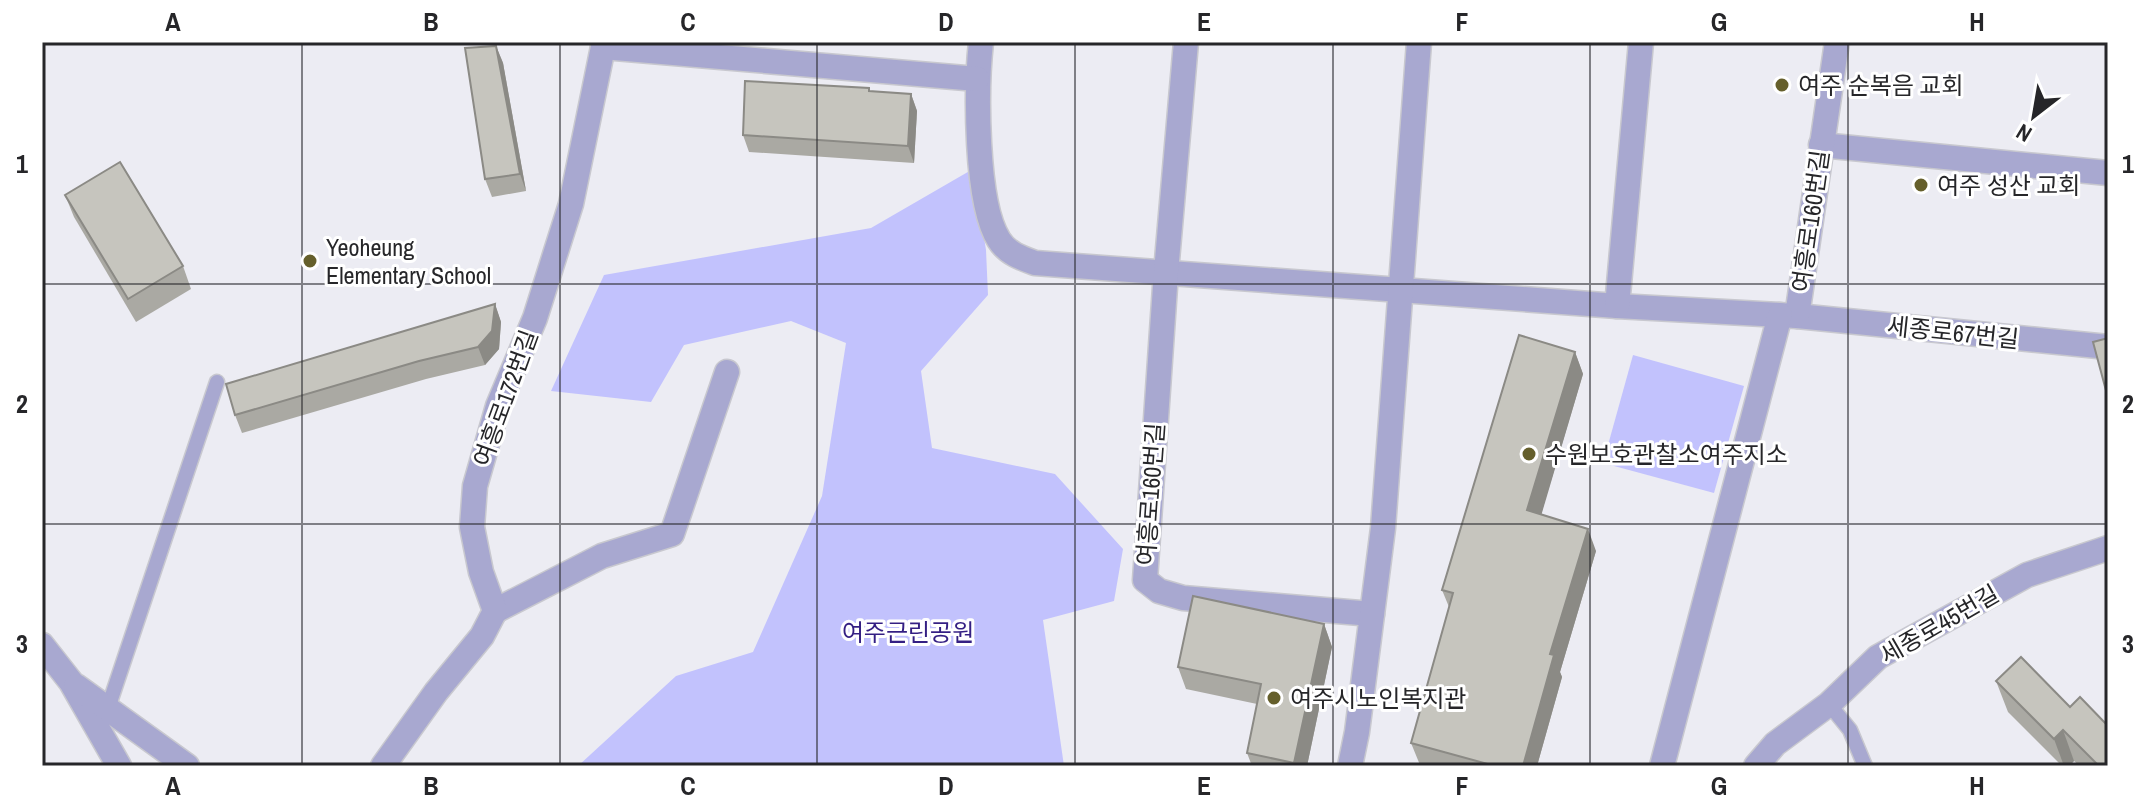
<svg xmlns="http://www.w3.org/2000/svg" width="2150" height="808" viewBox="0 0 2150 808" font-family="'Archivo Narrow','Noto Sans KR',sans-serif">
	<style>
		.green { fill: #c2c2fd }
		.lines { fill: none; stroke-linecap: round; stroke-linejoin: round }
		.service-casing { stroke: #c8c8cf; stroke-width: 17 }
		.minor-casing { stroke: #c8c8cf; stroke-width: 27 }
		.tertiary-casing { stroke: #c8c8cf; stroke-width: 27 }
		.service { stroke: #a8a8d0; stroke-width: 14 }
		.minor { stroke: #a8a8d0; stroke-width: 24 }
		.tertiary { stroke: #a8a8d0; stroke-width: 24 }
		.wall { fill: #aaa9a3 }
		.shaded-wall { fill: #8b8a85 }
		.building { fill: #c6c5be; stroke: #8b8a85; stroke-width: 2 }
		.grid { fill: none; stroke: #262629; stroke-width: 2; stroke-opacity: 0.55 }
		.poi-dot { fill: #655f2b; stroke: #fff; stroke-width: 3 }
		.labels { text-anchor: middle; dominant-baseline: central; stroke-width: 6; stroke-linejoin: round; paint-order: stroke }
		.poi-label { font-size: 24px; fill: #262629; stroke: #fff; text-anchor: start }
		.street-label { font-size: 24px; fill: #262629; stroke: #fff }
		.park-label { font-size: 24px; fill: #341f83; stroke: #fff }
		.neatline { fill: none; stroke: #262629; stroke-width: 3 }
		.grid-label { font-size: 26px; text-anchor: middle; font-weight: bold; fill: #262629 }
	</style>
	<rect width="100%" height="100%" fill="#ececf3"/>
	<g class="green">
		<polygon points="973,169 986,250 988,295 921,371 932,448 1055,474 1123,549 1114,601 1043,620 1064,766 578,766 676,676 753,652 822,496 846,343 791,321 684,345 651,402 551,391 604,275 871,228"/>
		<polygon points="1633,355 1744,386 1714,493 1603,463"/>
	</g>
	<g class="lines">
		<defs>
			<g id="service">
				<polyline points="1829,704 1850,730 1865,766"/>
				<polyline points="108,708 217,382"/>
			</g>
			<g id="minor">
				<path d="M981 42C976 87 975 203 999 240 1007 253 1021 258 1035 263L1617 306 1797 316 2108 347"/>
				<polyline points="1186,42 1166,272 1145,580 1159,591 1183,598 1372,614"/>
				<polyline points="603,47 977,79"/>
				<polyline points="1821,145 2108,173"/>
				<polyline points="1617,306 1641,42"/>
				<polyline points="1797,316 1837,42"/>
				<polyline points="495,611 602,556 672,534 727,372"/>
				<polyline points="383,766 436,692 482,636 495,611 481,572 472,527 475,486 498,406 535,318 571,204 604,42"/>
				<polyline points="1350,766 1357,732 1383,528 1419,42"/>
				<polyline points="1662,766 1780,315"/>
				<polyline points="1756,766 1775,744 1829,704 1878,657 2027,575 2108,548"/>
			</g>
			<g id="tertiary">
				<polyline points="42,645 71,682 119,766"/>
				<polyline points="76,686 187,766"/>
			</g>
		</defs>
		<use href="#service" class="service-casing"/>
		<use href="#minor" class="minor-casing"/>
		<use href="#tertiary" class="tertiary-casing"/>
		<use href="#service" class="service"/>
		<use href="#minor" class="minor"/>
		<use href="#tertiary" class="tertiary"/>
	</g>
	<g class="wall">
		<polygon points="496,46 503,63 526,191 492,197 485,179"/>
		<polygon points="869,88 870,91 911,94 917,111 914,163 749,152 743,135"/>
		<polygon points="65,195 183,266 191,289 136,322 74,217"/>
		<polygon points="495,304 501,322 499,349 485,365 426,379 242,433 235,415"/>
		<polygon points="1575,352 1583,374 1541,514 1596,551 1560,672 1562,677 1537,766 1420,765 1411,743 1449,607 1442,590"/>
		<polygon points="1324,624 1332,647 1307,766 1252,766 1247,753 1257,704 1186,689 1178,667"/>
		<polygon points="2021,657 2108,766 2080,766 2074,761 2069,766 2062,766 2008,712 1996,681"/>
	</g>
	<g class="shaded-wall">
		<polygon points="496,46 503,63 526,191 520,174"/>
		<polygon points="911,94 917,111 914,163 908,146"/>
		<polygon points="495,304 501,322 499,349 485,365 478,347"/>
		<polygon points="1575,352 1583,374 1536,533 1527,510"/>
		<polygon points="1588,529 1596,551 1560,672 1562,677 1537,766 1523,766 1550,654"/>
		<polygon points="1324,624 1332,647 1307,766 1295,766 1294,763"/>
		<polygon points="2063,730 2074,761 2069,766 2064,766 2054,739"/>
	</g>
	<g class="building">
		<polygon points="496,46 520,174 485,179 465,48"/>
		<polygon points="745,81 869,88 869,91 911,94 908,146 743,135"/>
		<polygon points="120,162 183,266 128,299 65,195"/>
		<polygon points="495,304 492,331 478,347 419,361 235,415 226,384"/>
		<polygon points="1519,335 1575,352 1527,510 1588,529 1550,654 1554,655 1523,766 1495,766 1411,743 1453,593 1442,590"/>
		<polygon points="2108,338 2108,398 2093,342"/>
		<polygon points="1193,596 1324,624 1294,763 1247,753 1261,684 1178,667"/>
		<polygon points="2021,657 2070,707 2080,697 2108,726 2108,766 2099,766 2063,730 2054,739 1996,681"/>
	</g>
	<path class="grid" d="M302 42V766M560 42V766M817 42V766M1075 42V766M1333 42V766M1590 42V766M1848 42V766M42 284H2108M42 524H2108"/>
	<g class="poi-dot">
		<circle cx="1782" cy="85" r="8"/>
		<circle cx="1921" cy="185" r="8"/>
		<circle cx="310" cy="261" r="8"/>
		<circle cx="1529" cy="454" r="8"/>
		<circle cx="1274" cy="698" r="8"/>
	</g>
	<g class="labels">
		<g class="poi-label">
			<text x="1798" y="85">여주 순복음 교회</text>
			<text x="1937" y="185">여주 성산 교회</text>
			<text x="326" y="247">Yeoheung<tspan x="326" dy="28">Elementary School</tspan></text>
			<text x="1545" y="454">수원보호관찰소여주지소</text>
			<text x="1290" y="698">여주시노인복지관</text>
		</g>
		<g class="street-label">
			<text transform="translate(1810 221) rotate(-82)">여흥로160번길</text>
			<text transform="translate(1953 332) rotate(6)">세종로67번길</text>
			<text transform="translate(505 398) rotate(-70)">여흥로172번길</text>
			<text transform="translate(1150 494) rotate(-86)">여흥로160번길</text>
			<text transform="translate(1939 624) rotate(-30)">세종로45번길</text>
		</g>
		<g class="park-label">
			<text x="908" y="632">여주근린공원</text>
		</g>
	</g>
	<rect width="2150" height="808" fill="none" stroke="#ffffff" stroke-width="88"/>
	<g transform="translate(2034 116) rotate(211)" stroke="#ffffff" stroke-width="6" paint-order="stroke">
	<path d="M0-6L14 30L0 20L-14 30Z" fill="#262629"/>
	<text y="-12" font-size="22" font-weight="bold" text-anchor="middle" fill="#262629">N</text>
	</g>
	<rect x="44" y="44" width="2062" height="720" class="neatline"/>
	<g class="grid-label">
		<text x="173" y="31">A</text>
		<text x="431" y="31">B</text>
		<text x="688" y="31">C</text>
		<text x="946" y="31">D</text>
		<text x="1204" y="31">E</text>
		<text x="1462" y="31">F</text>
		<text x="1719" y="31">G</text>
		<text x="1977" y="31">H</text>
		<text x="22" y="173">1</text>
		<text x="2128" y="173">1</text>
		<text x="22" y="413">2</text>
		<text x="2128" y="413">2</text>
		<text x="22" y="653">3</text>
		<text x="2128" y="653">3</text>
		<text x="173" y="795">A</text>
		<text x="431" y="795">B</text>
		<text x="688" y="795">C</text>
		<text x="946" y="795">D</text>
		<text x="1204" y="795">E</text>
		<text x="1462" y="795">F</text>
		<text x="1719" y="795">G</text>
		<text x="1977" y="795">H</text>
	</g>
</svg>
